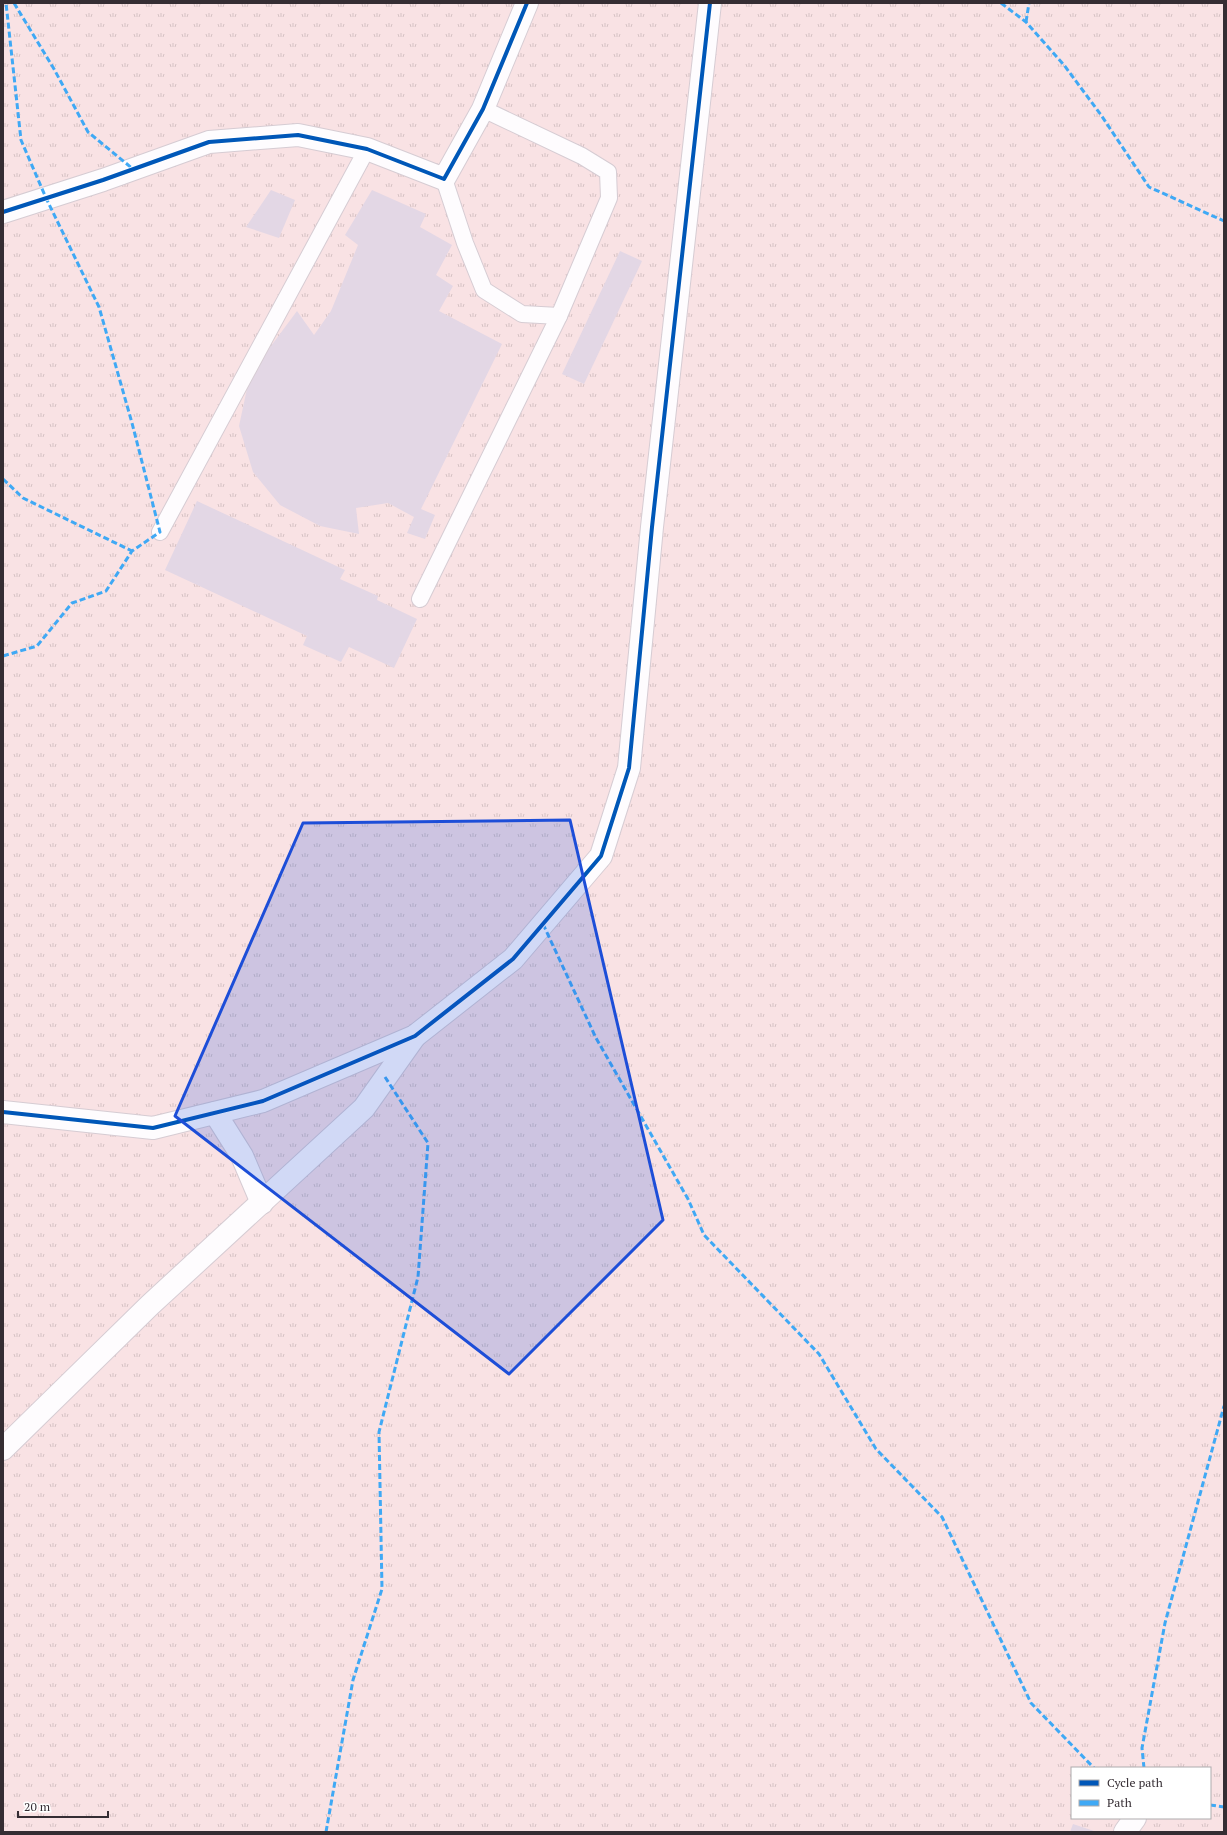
<svg xmlns="http://www.w3.org/2000/svg" width="1227" height="1835" viewBox="0 0 1227 1835" font-family="'PT Serif',serif">
	<style>
		.grass { fill: url(#grass-tufts); fill-rule: evenodd }
		.building { fill: #e3d7e5 }
		.lines { fill: none; stroke-linecap: round; stroke-linejoin: round }
		.lane-casing { stroke: #d6ccd3; stroke-width: 18 }
		.street-casing { stroke: #d6ccd3; stroke-width: 24 }
		.lane { stroke: #fefcfe; stroke-width: 16 }
		.street { stroke: #fefcfe; stroke-width: 22 }
		.quiet { stroke: #3fa9f5; stroke-width: 3; stroke-dasharray: 6 3; stroke-linecap: butt }
		.cycleway-casing { stroke: #fff; stroke-width: 6 }
		.cycleway { stroke: #0057b8; stroke-width: 4 }
		.marked { fill: #1d4ed8; fill-opacity: 0.2; stroke: #1d4ed8; stroke-width: 3; stroke-linejoin: round }
	</style>
	<defs>
		<pattern id="grass-tufts" width="24" height="20" patternUnits="userSpaceOnUse"><rect width="24" height="20" fill="#f9e2e4"/><path d="M3 7l-1-3M5 7V3M7 7l1-3M15 17l-1-3M17 17v-4M19 17l1-3" fill="none" stroke="#d6c2c4"/></pattern>
	</defs>
	<rect width="100%" height="100%" fill="#faeef6"/>
	<path class="grass" d="M3 3H1224V1832H3ZM1072 1768H1210V1818H1072Z"/>
	<g class="building">
		<polygon points="271,190 295,200 279,238 246,227"/>
		<polygon points="372,190 426,214 420,227 452,245 436,275 453,286 439,311 502,344 421,509 435,515 425,539 407,533 414,517 388,503 356,508 359,534 320,526 280,505 253,472 239,426 248,384 268,350 297,311 314,335 331,311 358,245 345,235"/>
		<polygon points="620,251 642,261 584,384 562,374"/>
		<polygon points="197,501 345,570 340,579 378,596 377,600 417,619 394,668 349,647 341,662 303,645 307,636 165,570"/>
		<polygon points="1073,1824 1097,1832 1070,1832"/>
	</g>
	<g class="lines">
		<defs>
			<g id="lane">
				<polyline points="444,179 465,243 484,290 522,314 559,316 609,198 608,172 582,156 483,109"/>
				<polyline points="160,532 367,149"/>
				<polyline points="420,599 559,316"/>
			</g>
			<g id="street">
				<polyline points="3,212 103,180 209,142 298,135 367,149 444,179 483,109 527,3"/>
				<polyline points="3,1112 153,1128 263,1101 415,1036 513,959 601,856 629,768 652,527 710,3"/>
				<polyline points="215,1113 242,1156 262,1203"/>
				<polyline points="3,1449 150,1305 364,1108 415,1036"/>
				<polyline points="1125,1832 1135,1818"/>
			</g>
		</defs>
		<use href="#lane" class="lane-casing"/>
		<use href="#street" class="street-casing"/>
		<use href="#lane" class="lane"/>
		<use href="#street" class="street"/>
		<g class="quiet">
			<polyline points="14,3 54,69 88,132 133,169"/>
			<polyline points="1001,3 1026,22 1064,65 1101,115 1149,187 1224,221"/>
			<polyline points="1026,22 1029,3"/>
			<polyline points="3,479 23,498 132,551"/>
			<polyline points="3,656 37,646 72,603 106,591 132,551 160,532 132,423 99,307 46,198 21,140 6,3"/>
			<polyline points="543,924 596,1038 688,1199 704,1235 819,1354 876,1449 942,1517 1031,1703 1094,1768"/>
			<polyline points="1144,1768 1142,1748 1165,1623 1224,1406"/>
			<polyline points="1210,1805 1224,1807"/>
			<polyline points="326,1832 353,1680 382,1589 379,1432 418,1277 428,1143 385,1077"/>
		</g>
		<defs>
			<g id="cycleway">
				<polyline points="3,212 103,180 209,142 298,135 367,149 444,179 483,109 527,3"/>
				<polyline points="3,1112 153,1128 263,1101 415,1036 513,959 601,856 629,768 652,527 710,3"/>
			</g>
		</defs>
		<use href="#cycleway" class="cycleway-casing"/>
		<use href="#cycleway" class="cycleway"/>
	</g>
	<path class="marked" d="M570 820 663 1220 509 1374 175 1116 303 823Z"/>
	<rect width="1227" height="1835" fill="none" stroke="#352d33" stroke-width="8"/>
	<rect x="1071" y="1767" width="140" height="52" fill="#ffffff" stroke="#aeabad"/>
	<rect x="1079" y="1780" width="20" height="6" fill="#0057b8" stroke="#aeabad"/>
	<text x="1107" y="1787" font-size="12" fill="#352d33">Cycle path</text>
	<rect x="1079" y="1800" width="20" height="6" fill="#3fa9f5" stroke="#aeabad"/>
	<text x="1107" y="1807" font-size="12" fill="#352d33">Path</text>
	<path d="M18 1811v6h90v-6" fill="none" stroke="#352d33" stroke-width="2"/>
	<text x="24" y="1811" font-size="12" fill="#352d33" stroke="#ffffff" stroke-width="3" paint-order="stroke">20 m</text>
</svg>
